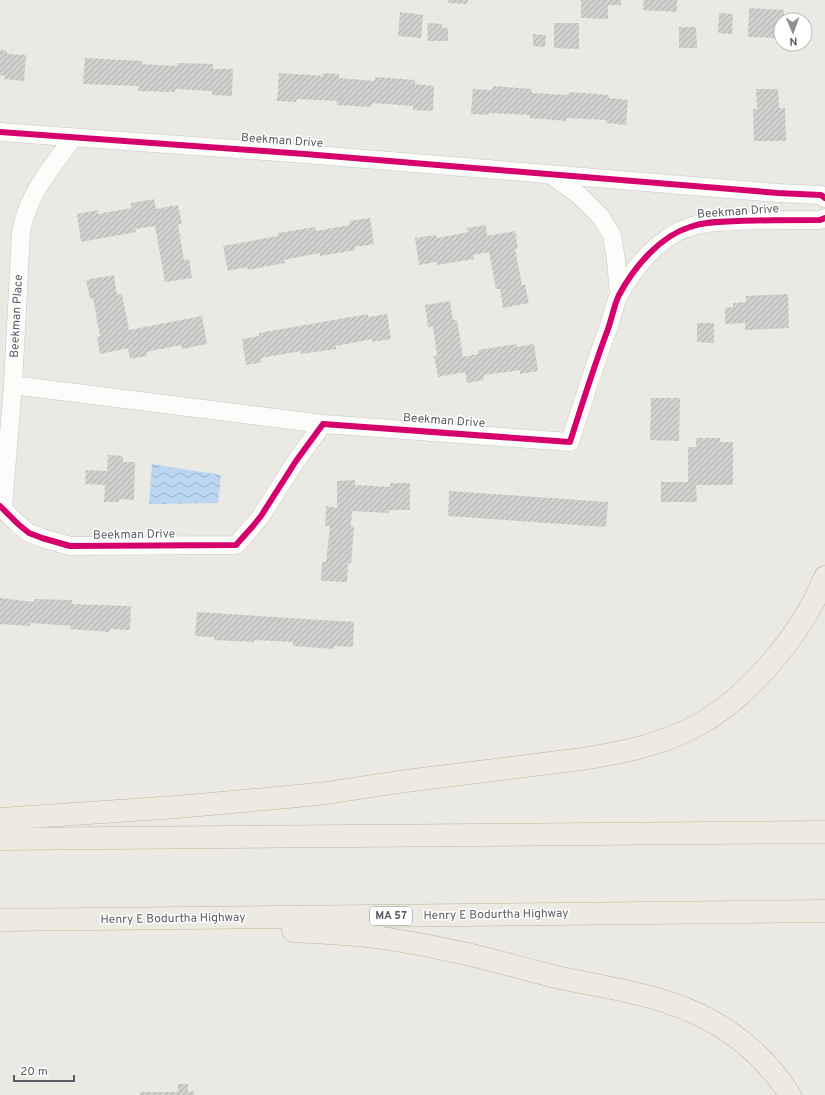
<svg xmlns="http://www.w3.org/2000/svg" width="825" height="1095" viewBox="0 0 825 1095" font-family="Overpass,sans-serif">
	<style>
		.water { fill: url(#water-waves) }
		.building { fill: url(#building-hatch) }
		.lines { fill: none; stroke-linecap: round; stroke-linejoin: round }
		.minor-casing { stroke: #c7c7c7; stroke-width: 19 }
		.motorway-casing { stroke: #beb595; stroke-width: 23 }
		.minor { stroke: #fcfcfb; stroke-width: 18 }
		.motorway { stroke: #edebe1; stroke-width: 22 }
		.cycleway-casing { stroke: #fff; stroke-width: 8 }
		.cycleway { stroke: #d6006c; stroke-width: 6 }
		.labels { text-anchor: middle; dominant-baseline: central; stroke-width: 3; stroke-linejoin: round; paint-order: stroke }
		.shield { fill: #fff; stroke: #8c8e91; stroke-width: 1 }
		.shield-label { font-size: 11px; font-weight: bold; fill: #5b5d62 }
		.street-label { font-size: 12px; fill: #5b5d62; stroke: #fff }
	</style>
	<defs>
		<pattern id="water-waves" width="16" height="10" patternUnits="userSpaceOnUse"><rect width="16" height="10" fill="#bbd6f1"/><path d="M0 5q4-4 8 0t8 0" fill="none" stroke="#9bb1c7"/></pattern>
		<pattern id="building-hatch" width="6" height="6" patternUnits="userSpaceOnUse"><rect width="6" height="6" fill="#d1d0ce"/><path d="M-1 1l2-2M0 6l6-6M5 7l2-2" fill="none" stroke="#adacab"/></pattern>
	</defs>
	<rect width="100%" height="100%" fill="#eae9e4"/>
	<polygon class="water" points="152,464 221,475 218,503 149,504"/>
	<g class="building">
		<polygon points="449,0 468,0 467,4 448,3"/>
		<polygon points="581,0 621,0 621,5 608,5 608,19 581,18"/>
		<polygon points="644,0 677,0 677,12 643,10"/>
		<polygon points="749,8 784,10 784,20 781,20 781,38 748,37"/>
		<polygon points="400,12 423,15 421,38 398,36"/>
		<polygon points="719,13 733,14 732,34 718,33"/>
		<polygon points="427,23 442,24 442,28 448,28 448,41 428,41"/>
		<polygon points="554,23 579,23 579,49 554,48"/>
		<polygon points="679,27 696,27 697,48 679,48"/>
		<polygon points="533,34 546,35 545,47 533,46"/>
		<polygon points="0,50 7,51 7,54 26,55 24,81 4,79 5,76 0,75"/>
		<polygon points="85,58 142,61 142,64 177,66 177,63 213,64 213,69 233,69 232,96 212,95 212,91 175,89 175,92 138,91 139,86 83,84"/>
		<polygon points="279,73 323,76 323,73 339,74 339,78 375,81 375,77 415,80 415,84 434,86 433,111 413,110 413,106 372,103 372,107 337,105 337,101 297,99 296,102 277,101"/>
		<polygon points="493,86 532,89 532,93 568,95 569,92 609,95 609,98 628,100 626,125 606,123 606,120 566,118 566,121 530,118 530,115 489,113 489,115 471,114 473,89 492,90"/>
		<polygon points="756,89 778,89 779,108 785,108 786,141 754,141 753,109 757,109"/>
		<polygon points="154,199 156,209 178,205 182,224 178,224 184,260 189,259 192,278 165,282 155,226 135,229 136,232 81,242 77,214 98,210 98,214 131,208 131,203"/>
		<polygon points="370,218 374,244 355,247 355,250 320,256 320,253 284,260 285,263 248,270 247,267 228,271 223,246 278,236 278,233 315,227 316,231 350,225 349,221"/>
		<polygon points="486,225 487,236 515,231 518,248 515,249 522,285 525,285 529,303 503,308 500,289 496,289 489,252 473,255 474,259 437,265 437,262 419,265 415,238 436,235 437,238 468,232 467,228"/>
		<polygon points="114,275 117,295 122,294 129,330 202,316 207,344 182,349 181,345 146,352 147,356 130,359 128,348 100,354 97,337 100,336 93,298 90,299 86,280"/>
		<polygon points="788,294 789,328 745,330 745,323 725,324 725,308 733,307 733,303 746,302 746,296"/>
		<polygon points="450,301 453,320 457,320 463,357 478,354 478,350 517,344 517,347 534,344 538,371 520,374 520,370 484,375 484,380 467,383 465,372 438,377 434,356 437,356 433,327 428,327 425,305"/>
		<polygon points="368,314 368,317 387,314 391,339 372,342 372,339 336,346 336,349 301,354 301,351 261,358 262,362 246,365 242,339 259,336 259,333"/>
		<polygon points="697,323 714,323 714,343 697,342"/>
		<polygon points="651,398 680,398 679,441 650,440"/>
		<polygon points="696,438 720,438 720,442 733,442 733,485 696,485 697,502 661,502 661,482 688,482 688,447 696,447"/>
		<polygon points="108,455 123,456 123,462 135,462 134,500 119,499 119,502 104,502 105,485 85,484 86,470 107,471"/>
		<polygon points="355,480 355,485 390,487 390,483 410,483 410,510 389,510 388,513 352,511 351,526 354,527 351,564 348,563 347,582 321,581 322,562 326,562 330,526 325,526 326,506 337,508 337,481"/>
		<polygon points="449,491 608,502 606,527 448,516"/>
		<polygon points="0,598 34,602 35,599 72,600 72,604 131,606 130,630 110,629 109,632 70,629 71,626 30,623 30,626 0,624"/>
		<polygon points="197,612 354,622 353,647 334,646 334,649 293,646 293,642 254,640 254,642 214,640 214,637 195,636"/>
		<polygon points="178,1084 188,1084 188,1092 194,1091 194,1095 140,1095 140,1092 178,1092"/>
	</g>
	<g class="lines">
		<defs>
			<g id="minor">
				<polyline points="0,132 305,154 778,193 821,195 825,198"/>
				<polyline points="551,175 579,195 600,216 612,235 616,260 619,295"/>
				<polyline points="13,385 323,424"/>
				<path d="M0 506 18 524 29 533 42 538 70 546 236 545 253 526 261 516 296 461 323 424 570 442C582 404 594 366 608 329 612 318 614 305 619 295 634 267 660 236 690 227 705 221 722 222 738 221 766 220 793 220 820 220L825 218"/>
				<path d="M3 508 13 385 21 232C28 194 51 168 73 138"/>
			</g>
			<g id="motorway">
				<path d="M0 819 177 807 277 798 327 793 398 782 582 759C620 753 661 745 696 726 749 698 803 632 825 577"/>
				<polyline points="0,839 825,832"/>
				<polyline points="0,920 825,911"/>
				<path d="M293 931C325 933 357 934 389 939 415 943 441 948 467 954 495 960 523 969 552 976 601 987 660 994 706 1018 740 1036 769 1062 790 1095"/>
			</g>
		</defs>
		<use href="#minor" class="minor-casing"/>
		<use href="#motorway" class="motorway-casing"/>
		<use href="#minor" class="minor"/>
		<use href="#motorway" class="motorway"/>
		<defs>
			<g id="cycleway">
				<polyline points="0,132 305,154 778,193 821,195 825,198"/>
				<path d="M0 506 18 524 29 533 42 538 70 546 236 545 253 526 261 516 296 461 323 424 570 442C582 404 594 366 608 329 612 318 614 305 619 295 634 267 660 236 690 227 705 221 722 222 738 221 766 220 793 220 820 220L825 218"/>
			</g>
		</defs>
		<use href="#cycleway" class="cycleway-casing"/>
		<use href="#cycleway" class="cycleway"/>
	</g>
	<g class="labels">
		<rect class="shield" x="370" y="907" width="42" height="18" rx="3"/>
		<g class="shield-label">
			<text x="391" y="916">MA 57</text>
		</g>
		<g class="street-label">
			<text transform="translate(282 141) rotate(4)">Beekman Drive</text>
			<text transform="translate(738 212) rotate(-4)">Beekman Drive</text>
			<text transform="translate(17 316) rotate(-87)">Beekman Place</text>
			<text transform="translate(444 421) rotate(4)">Beekman Drive</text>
			<text transform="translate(134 535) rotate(-1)">Beekman Drive</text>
			<text transform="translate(496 915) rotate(-1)">Henry E Bodurtha Highway</text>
			<text transform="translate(173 919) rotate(-1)">Henry E Bodurtha Highway</text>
		</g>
	</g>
	<g transform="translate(793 32) rotate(178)"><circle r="19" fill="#ffffff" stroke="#bdbec0"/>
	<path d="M0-3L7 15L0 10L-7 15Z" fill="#8d8e90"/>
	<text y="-6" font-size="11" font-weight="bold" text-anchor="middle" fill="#5b5d62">N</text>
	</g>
	<path d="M14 1075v6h60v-6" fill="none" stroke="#5b5d62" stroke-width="2"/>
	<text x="20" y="1075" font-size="12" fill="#5b5d62" stroke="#ffffff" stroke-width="3" paint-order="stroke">20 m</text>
</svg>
